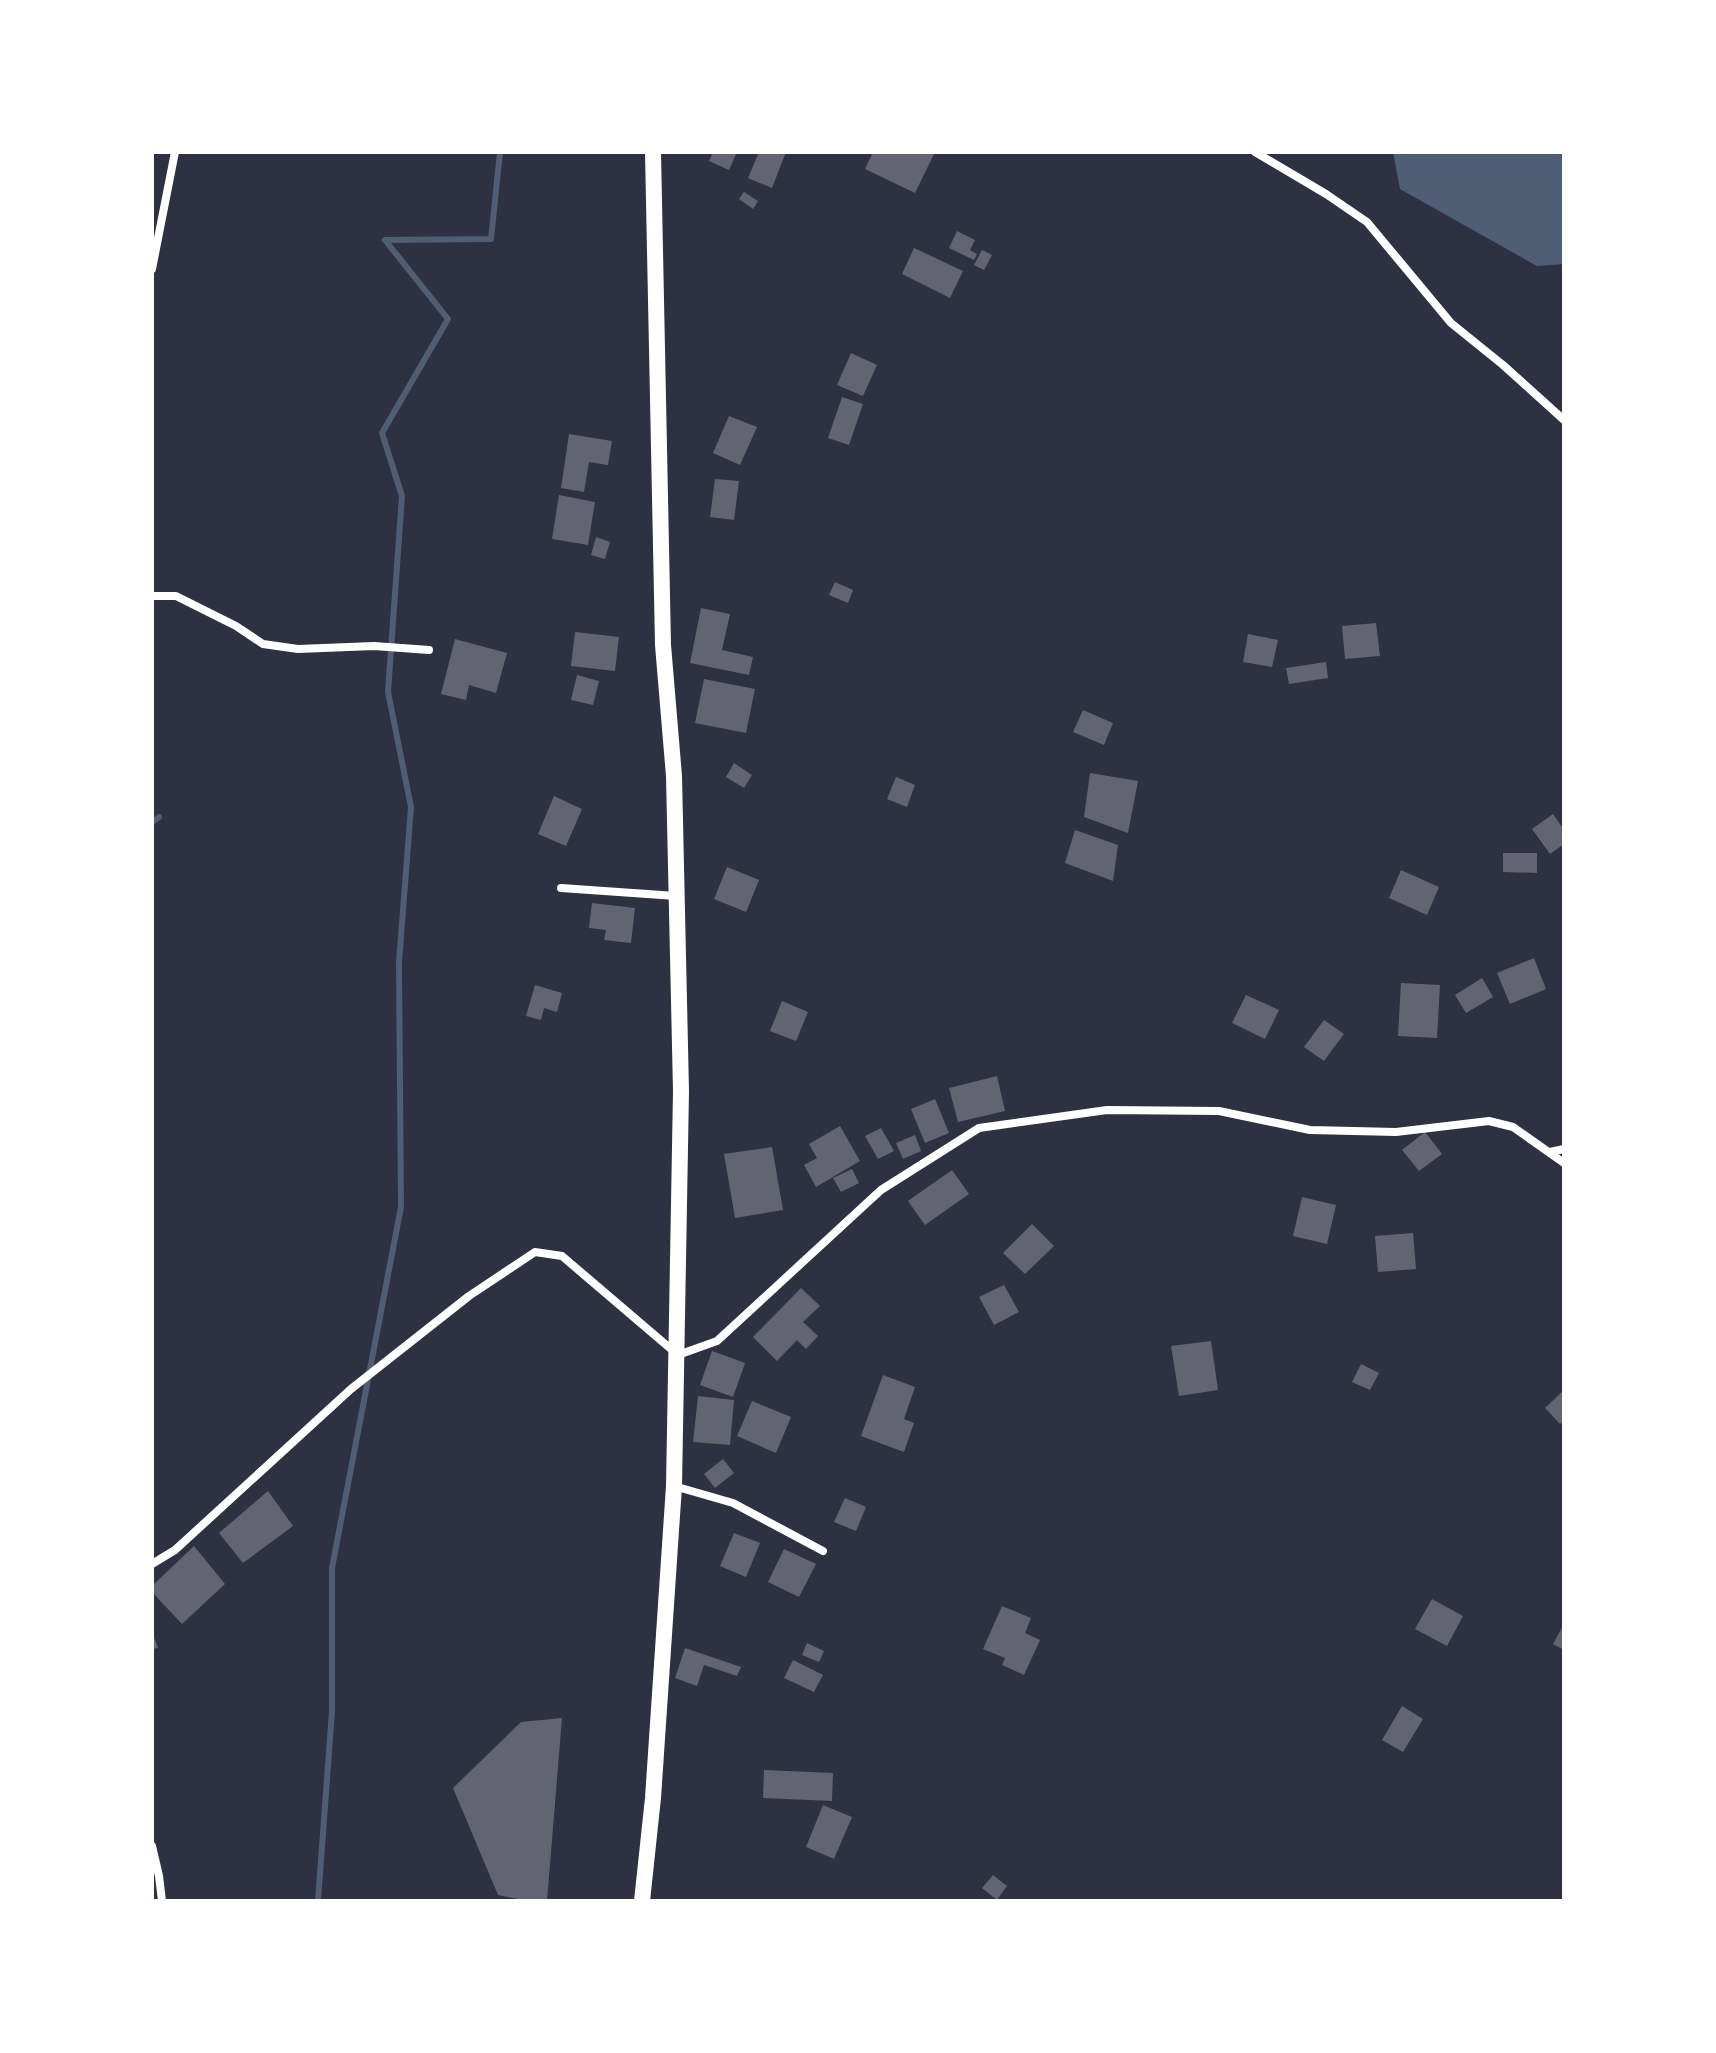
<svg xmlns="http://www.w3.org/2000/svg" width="1716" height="2053" viewBox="0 0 1716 2053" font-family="'Varela Round',sans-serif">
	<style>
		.water { fill: #4f5d75 }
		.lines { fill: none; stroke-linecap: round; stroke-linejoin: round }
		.stream { stroke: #4f5d75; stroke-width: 6 }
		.building { fill: #626471 }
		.minor { stroke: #fff; stroke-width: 8 }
		.trunk { stroke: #fff; stroke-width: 16 }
	</style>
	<rect width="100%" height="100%" fill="#2d3142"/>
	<polygon class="water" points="1393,152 1564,152 1564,264 1537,266 1400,189"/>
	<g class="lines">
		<g class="stream">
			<polyline points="152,822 159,817"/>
			<polyline points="318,1901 332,1711 332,1568 401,1207 399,962 411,807 388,692 402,496 382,433 448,319 385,240 491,239 500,152"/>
		</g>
	</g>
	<g class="building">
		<polygon points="713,152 737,152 729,170 709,161"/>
		<polygon points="759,152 786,152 772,188 748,178"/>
		<polygon points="873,152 935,152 915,193 865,169"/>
		<polygon points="744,192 758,201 753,209 739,199"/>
		<polygon points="957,231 975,240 970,250 977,254 974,260 949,248"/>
		<polygon points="914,248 963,271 950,298 902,274"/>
		<polygon points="982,250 992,255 984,270 974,265"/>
		<polygon points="851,353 877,365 863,396 837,385"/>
		<polygon points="842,397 863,404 849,445 828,438"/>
		<polygon points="729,416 757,427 740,465 713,453"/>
		<polygon points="569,434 612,441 608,465 589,462 584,492 561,488"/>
		<polygon points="715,479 739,481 734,520 710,517"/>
		<polygon points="559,495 595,502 588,545 552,539"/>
		<polygon points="596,537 610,542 605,559 591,555"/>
		<polygon points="835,582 853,590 848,603 829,595"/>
		<polygon points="701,608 730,614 722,650 753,657 749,675 690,663"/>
		<polygon points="1376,623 1380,656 1345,659 1342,626"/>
		<polygon points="575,632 619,637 615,671 571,666"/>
		<polygon points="1248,634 1278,640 1272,667 1243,662"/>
		<polygon points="455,639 507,653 496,693 469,685 466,700 441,694"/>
		<polygon points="1326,662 1328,678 1289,684 1286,668"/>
		<polygon points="577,675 599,681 593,705 571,700"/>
		<polygon points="704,679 755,689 746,733 695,723"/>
		<polygon points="1083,710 1113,723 1104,745 1073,732"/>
		<polygon points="734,763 752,775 744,788 726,777"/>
		<polygon points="1090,773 1138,781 1128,833 1084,817"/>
		<polygon points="896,777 915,785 907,807 887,799"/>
		<polygon points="554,796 582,809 566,846 538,834"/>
		<polygon points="1553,814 1564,830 1564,844 1550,854 1532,829"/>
		<polygon points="1075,830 1118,845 1113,881 1065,863"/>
		<polygon points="1503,853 1537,853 1537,873 1503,872"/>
		<polygon points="727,867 759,880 746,912 714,899"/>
		<polygon points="1401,870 1439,887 1427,915 1389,898"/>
		<polygon points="592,903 635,908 631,943 604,940 606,930 589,928"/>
		<polygon points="1534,958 1546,989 1510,1004 1497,973"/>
		<polygon points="1482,978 1493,997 1466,1013 1455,995"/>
		<polygon points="1401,983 1440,985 1437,1038 1398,1036"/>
		<polygon points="535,985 562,993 557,1012 544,1008 541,1020 526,1016"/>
		<polygon points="1246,995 1279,1010 1265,1039 1232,1023"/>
		<polygon points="782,1001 808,1012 796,1041 770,1031"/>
		<polygon points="1324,1020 1344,1034 1324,1061 1304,1047"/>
		<polygon points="997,1076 1005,1111 958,1122 949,1088"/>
		<polygon points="935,1099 949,1133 925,1143 911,1109"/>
		<polygon points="840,1126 860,1161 816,1187 804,1165 817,1158 809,1144"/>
		<polygon points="881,1128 894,1151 878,1159 865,1136"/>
		<polygon points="1425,1132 1442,1154 1419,1171 1402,1150"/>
		<polygon points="915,1135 921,1151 903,1159 896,1143"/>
		<polygon points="772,1147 783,1210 735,1218 724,1154"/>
		<polygon points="852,1169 859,1183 841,1192 833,1178"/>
		<polygon points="952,1170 969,1194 925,1225 908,1201"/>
		<polygon points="1302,1197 1336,1205 1327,1244 1293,1236"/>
		<polygon points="1032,1224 1054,1246 1025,1274 1003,1253"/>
		<polygon points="1413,1233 1416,1269 1378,1272 1375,1236"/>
		<polygon points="1004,1285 1019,1312 994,1325 979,1297"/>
		<polygon points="801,1288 820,1306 803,1322 818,1336 806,1349 797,1340 777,1361 753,1337"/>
		<polygon points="1211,1341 1218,1390 1179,1396 1171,1346"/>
		<polygon points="712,1351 745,1363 733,1397 700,1385"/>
		<polygon points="1361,1364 1379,1373 1370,1390 1352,1382"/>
		<polygon points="883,1375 915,1387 904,1419 914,1423 904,1452 861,1436"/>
		<polygon points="1564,1390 1564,1420 1560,1424 1545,1408"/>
		<polygon points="698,1396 734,1400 730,1445 693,1442"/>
		<polygon points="752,1401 791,1417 776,1453 737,1436"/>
		<polygon points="723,1459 734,1473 715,1488 704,1474"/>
		<polygon points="268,1491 293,1526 243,1563 219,1533"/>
		<polygon points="845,1498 866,1507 856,1531 834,1522"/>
		<polygon points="734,1533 760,1543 746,1577 720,1566"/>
		<polygon points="194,1546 225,1584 182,1624 152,1592 152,1586"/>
		<polygon points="784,1549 816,1564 799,1597 768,1582"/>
		<polygon points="1432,1599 1463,1616 1447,1646 1415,1629"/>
		<polygon points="1002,1606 1031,1618 1025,1633 1040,1640 1024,1675 1002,1665 1005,1658 983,1649"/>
		<polygon points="1564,1624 1564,1650 1553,1644"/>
		<polygon points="152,1631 158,1648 152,1649"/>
		<polygon points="807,1643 824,1651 819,1662 802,1655"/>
		<polygon points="685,1648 741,1667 737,1676 704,1665 697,1686 675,1678"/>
		<polygon points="793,1660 823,1675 814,1692 784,1678"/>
		<polygon points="1402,1706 1423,1719 1403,1752 1382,1740"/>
		<polygon points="562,1718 547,1901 528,1901 498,1895 453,1788 521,1722"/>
		<polygon points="764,1770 833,1773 832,1801 763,1798"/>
		<polygon points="823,1805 852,1817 834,1859 806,1847"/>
		<polygon points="993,1875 1007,1886 997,1900 982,1888"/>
	</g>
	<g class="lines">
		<g class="minor">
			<polyline points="1255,152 1326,194 1367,222 1451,323 1503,365 1564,420"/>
			<polyline points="152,269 175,152"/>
			<polyline points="152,596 176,596 236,626 263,644 298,649 374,646 429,650"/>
			<polyline points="561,888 676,896"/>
			<polyline points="1550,1152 1564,1149"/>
			<polyline points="674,1486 733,1503 823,1551"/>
			<polyline points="152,1564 175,1550 351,1389 469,1296 535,1252 562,1256 678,1355 717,1341 881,1190 979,1128 1107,1110 1219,1111 1310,1130 1396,1132 1489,1121 1513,1127 1564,1163"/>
			<polyline points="152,1846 159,1876 162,1901"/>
		</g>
		<polyline class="trunk" points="642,1901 653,1798 674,1486 681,1091 674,776 663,645 653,152"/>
	</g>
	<rect width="1716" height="2053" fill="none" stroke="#ffffff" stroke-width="308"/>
</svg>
